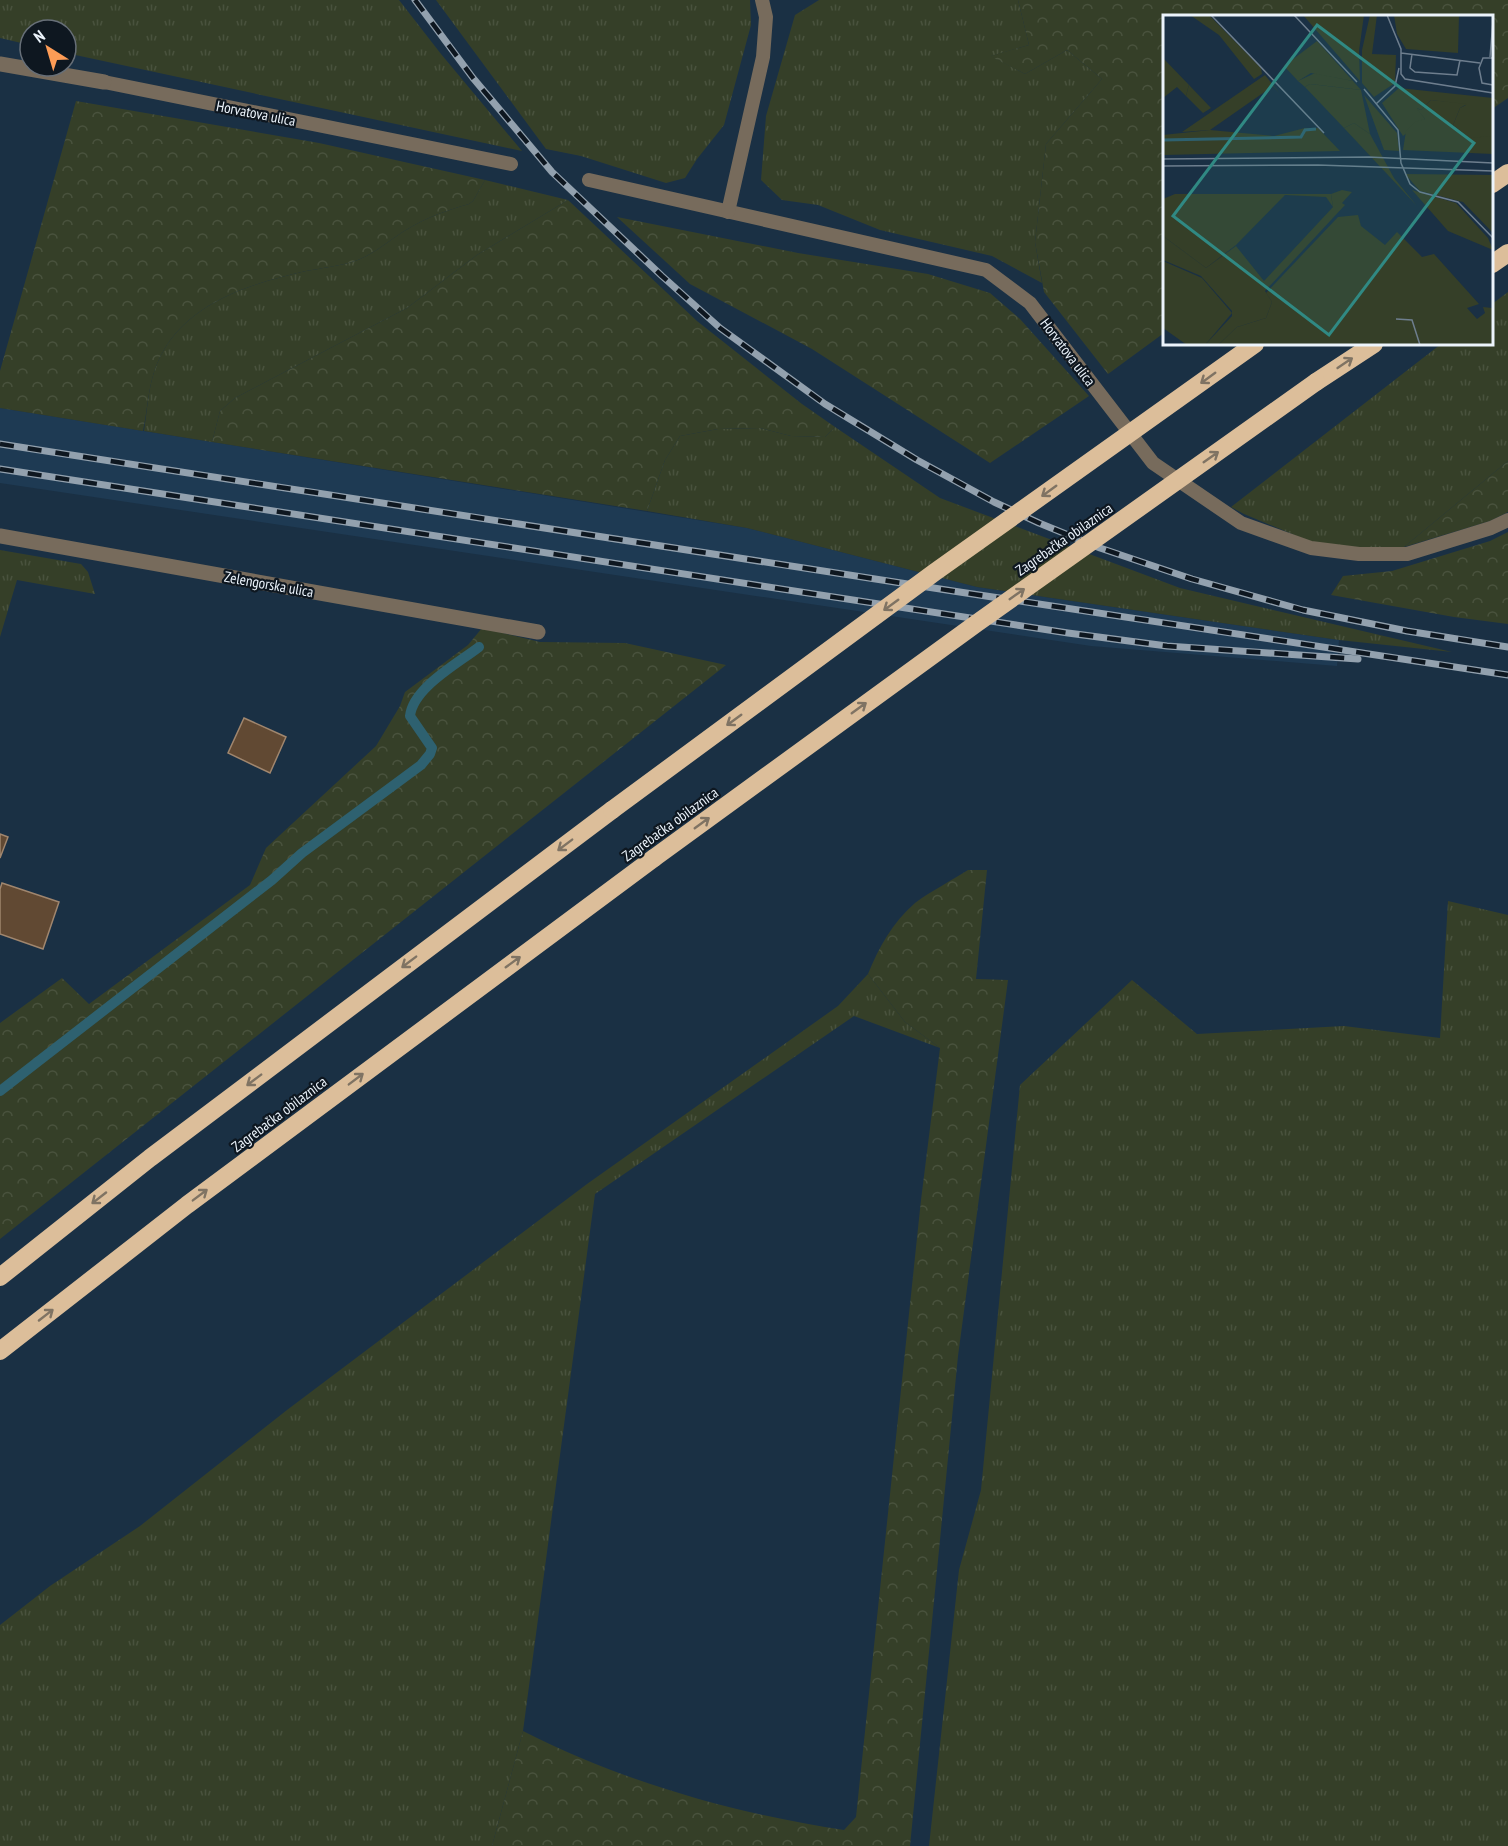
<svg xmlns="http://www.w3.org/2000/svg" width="1508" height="1846" viewBox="0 0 1508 1846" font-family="'PT Sans Narrow',sans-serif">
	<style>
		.built { fill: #1e3a53 }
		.grass { fill: url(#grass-tufts) }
		.forest { fill: url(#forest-crowns) }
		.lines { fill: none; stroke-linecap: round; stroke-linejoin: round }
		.stream { stroke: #2e6170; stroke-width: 10 }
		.building { fill: #614933; stroke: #a0866e; stroke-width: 1.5 }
		.service { stroke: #776b5c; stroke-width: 14 }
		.minor { stroke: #776b5c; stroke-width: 15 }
		.motorway { stroke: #dcbe9a; stroke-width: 18 }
		.rail-casing { stroke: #93a1ae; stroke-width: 7 }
		.rail { stroke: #0e1720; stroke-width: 4.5; stroke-dasharray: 14; stroke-linecap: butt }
		.motorway-bridge { stroke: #dcbe9a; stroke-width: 18 }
		.oneway { stroke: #7f7363 }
		.labels { text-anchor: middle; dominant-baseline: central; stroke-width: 4.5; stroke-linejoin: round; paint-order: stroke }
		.street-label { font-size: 15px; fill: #ecf4fc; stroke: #0e1720 }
		.inset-river { fill: none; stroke: #2e6170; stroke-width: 3 }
		.inset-road { fill: none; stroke: #6e7e8e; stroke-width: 1.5 }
		.view { fill: #308983; fill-opacity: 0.15; stroke: #308983; stroke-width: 3 }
		.inset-edge { fill: none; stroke: #ecf4fc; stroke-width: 3 }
	</style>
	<defs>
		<pattern id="grass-tufts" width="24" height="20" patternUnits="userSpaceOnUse" patternTransform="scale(1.5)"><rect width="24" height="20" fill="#353f28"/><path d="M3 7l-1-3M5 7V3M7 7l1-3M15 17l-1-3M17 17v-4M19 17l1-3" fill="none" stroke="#49523d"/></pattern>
		<pattern id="forest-crowns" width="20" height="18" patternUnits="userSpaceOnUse" patternTransform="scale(1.5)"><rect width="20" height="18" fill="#353f28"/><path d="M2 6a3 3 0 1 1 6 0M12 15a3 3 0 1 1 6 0" fill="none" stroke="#49523d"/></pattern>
	</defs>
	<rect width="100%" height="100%" fill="#1a3044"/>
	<polygon class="built" points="0,408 747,528 977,587 1339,640 1337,666 1091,646 0,483"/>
	<g class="grass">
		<polygon points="0,0 399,0 441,54 522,151 66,53 66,30 30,30 30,45 0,38"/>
		<polygon points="436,0 750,0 751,25 724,125 697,159 685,178 666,183 581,156 546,149"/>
		<polygon points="819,0 1018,0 1029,45 991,56 1025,74 1067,50 1102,79 1046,144 1035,242 1042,283 992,256 880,230 818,205 782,200 761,180 766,116 795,15"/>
		<path d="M485 180 568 200 477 255 407 308 235 398 220 411 212 442 144 431C147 412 148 391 154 372 176 306 245 285 306 271 322 268 340 266 355 261 375 254 389 240 406 230 427 217 445 211 469 204L473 201Z"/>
		<polygon points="1508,292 1508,461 1404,547 1358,548 1311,542 1244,514 1231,507 1441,344 1492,344 1492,304"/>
		<polygon points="835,427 940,498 1180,588 1452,652 1339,640 977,587 747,528 647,511 665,460 680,436 718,429 760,428 791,436 825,437"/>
		<polygon points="0,550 81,564 88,572 95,594 17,580 0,637"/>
		<polygon points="1448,901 1508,915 1508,1846 929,1846 959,1570 981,1490 1020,1085 1132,980 1197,1034 1344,1026 1440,1038"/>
		<polygon points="868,974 905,1022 940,1048 854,1016 595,1194 523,1731 492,1846 0,1846 0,1625 50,1586 140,1526 287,1410 587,1184 838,1006"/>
	</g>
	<g class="forest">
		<polygon points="1018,0 1508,0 1508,98 1492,109 1492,16 1164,16 1164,333 1108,374 1044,292 1035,242 1046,144 1102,79 1067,50 1025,74 990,56 1029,45"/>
		<path d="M76 101 319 143 485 180 473 201 469 204C445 211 427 217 406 230 389 240 375 254 355 261 340 266 322 268 306 271 245 285 176 306 154 372 148 391 147 412 143 431L0 408V371Z"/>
		<polygon points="568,200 697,321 802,404 835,427 825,437 791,436 760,428 718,429 680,436 665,460 647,511 212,442 220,411 235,398 407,308 477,255"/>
		<polygon points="617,217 798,253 928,274 990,293 1020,319 1089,396 990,463 812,349 690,284"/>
		<polygon points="1508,461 1508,512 1490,521 1404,547"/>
		<polygon points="1508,532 1508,624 1454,617 1331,595 1343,576 1392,571 1490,541"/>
		<polygon points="482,628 540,642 625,643 726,665 0,1239 0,1023 62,978 89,1004 250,885 266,848 376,746 400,706 405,692 468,645"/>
		<path d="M968 870H987L976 979 1008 980 958 1356 910 1846H492L523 1731C623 1782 733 1813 844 1830L856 1817 921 1200 940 1048 905 1022 868 974C879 947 892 923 915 903 931 891 951 881 968 870Z"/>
	</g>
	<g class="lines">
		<path class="stream" d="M0 1091 272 880 302 853 421 765 430 754 432 748 410 716C413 688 457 664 479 647"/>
	</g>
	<g class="building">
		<polygon points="244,718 286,737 270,773 228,753"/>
		<polygon points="0,834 8,837 0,858"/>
		<polygon points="2,883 59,902 43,949 0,934 0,889"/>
	</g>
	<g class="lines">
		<g class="service">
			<polyline points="104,82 511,164"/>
			<polyline points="589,180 986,270 1030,303 1153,463 1241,523 1311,548 1359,554 1407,554 1491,528 1508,520"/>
			<polyline points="728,212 763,57 766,17 762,0"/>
		</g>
		<g class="minor">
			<polyline points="0,64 104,82"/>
			<polyline points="0,536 538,632"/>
		</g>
		<g class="motorway">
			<polyline points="1492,184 1508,173"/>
			<polyline points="1492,264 1508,253"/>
			<polyline points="1316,382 1374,344"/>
			<polyline points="0,1277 150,1158 612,810"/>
			<polyline points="0,1351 187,1205 654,858"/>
		</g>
		<defs>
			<g id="rail">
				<polyline points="415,0 473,78 552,172 662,276 720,328 825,404 917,460 994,502 1039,523 1100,548 1192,579 1303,610 1407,631 1508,647"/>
				<polyline points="0,444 953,591 1508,675"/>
				<polyline points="0,469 1068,633 1167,646 1358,659"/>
			</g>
		</defs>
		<use href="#rail" class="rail-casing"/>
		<use href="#rail" class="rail"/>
		<g class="motorway-bridge">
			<polyline points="612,810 935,572 1255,344"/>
			<polyline points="654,858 977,623 1316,382"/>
		</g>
	</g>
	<defs><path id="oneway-shaft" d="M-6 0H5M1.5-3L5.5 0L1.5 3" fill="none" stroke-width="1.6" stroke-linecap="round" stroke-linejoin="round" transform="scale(1.5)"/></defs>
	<g class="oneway">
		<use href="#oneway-shaft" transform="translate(1345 363) rotate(-34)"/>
		<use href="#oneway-shaft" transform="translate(1208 378) rotate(144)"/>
		<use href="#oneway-shaft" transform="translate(1211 457) rotate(-35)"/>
		<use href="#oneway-shaft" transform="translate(1049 491) rotate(144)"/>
		<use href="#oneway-shaft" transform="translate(1017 594) rotate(-35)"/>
		<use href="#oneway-shaft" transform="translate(891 605) rotate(144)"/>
		<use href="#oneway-shaft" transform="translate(859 708) rotate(-36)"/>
		<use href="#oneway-shaft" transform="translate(734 720) rotate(144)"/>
		<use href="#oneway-shaft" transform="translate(702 823) rotate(-36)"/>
		<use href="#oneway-shaft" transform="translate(565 845) rotate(143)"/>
		<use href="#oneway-shaft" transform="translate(409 962) rotate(143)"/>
		<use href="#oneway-shaft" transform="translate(513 962) rotate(-36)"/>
		<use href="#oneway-shaft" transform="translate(356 1079) rotate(-37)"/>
		<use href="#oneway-shaft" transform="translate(254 1080) rotate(143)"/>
		<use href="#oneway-shaft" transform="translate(200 1195) rotate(-37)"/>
		<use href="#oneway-shaft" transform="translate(99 1198) rotate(142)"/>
		<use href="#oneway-shaft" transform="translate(46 1315) rotate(-38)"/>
	</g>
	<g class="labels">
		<g class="street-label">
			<text transform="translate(256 113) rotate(11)">Horvatova ulica</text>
			<text transform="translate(1068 352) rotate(53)">Horvatova ulica</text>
			<text transform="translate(1064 539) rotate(-35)">Zagrebačka obilaznica</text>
			<text transform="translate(269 584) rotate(10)">Zelengorska ulica</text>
			<text transform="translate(670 824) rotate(-36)">Zagrebačka obilaznica</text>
			<text transform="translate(279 1114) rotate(-37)">Zagrebačka obilaznica</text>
		</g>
	</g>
	<g transform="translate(1163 15)">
		<rect width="330" height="330" fill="#1a3044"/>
		<path d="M27 0H46L98 53 99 59 91 64 56 20ZM140 0H201L196 36 197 66ZM207 0H214L209 39 233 40 232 68 211 82 199 68V35ZM231 0H296L295 38 243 34 234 19ZM0 43 26 70 23 81 14 72 0 83ZM152 58 190 66 198 75 147 69 142 72 135 66ZM102 60 117 79 110 71 47 115 19 117ZM236 73 330 83V123H306L290 110 297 93 303 90 268 85 258 95 254 93 262 104 240 121 219 88ZM191 108 207 119 231 163 254 191 181 113ZM242 159 330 160V176H257ZM12 179H168L170 192 163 182 122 180 73 230 43 253 0 221V184ZM195 200 198 211 222 230 234 217 259 242 271 239 316 289 304 293 314 304 322 298 320 292 329 293 330 330H55L74 312 103 303 109 287 103 278 175 202ZM0 246 39 263 69 298 42 330H24L0 313Z" fill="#353f28"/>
		<path d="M154 26 190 66 148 58 135 66 121 51ZM147 69 198 75 207 119 191 108 181 113 142 72ZM26 70 48 93 40 98 23 81ZM201 80 234 118 236 136 221 135ZM268 85 304 89 297 93 290 110 306 123 329 121 330 139 240 135 243 116 252 107 262 104 253 93 258 95ZM142 113H155L177 136 0 140V120L47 115 111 121ZM179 175 189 177 179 188 182 190 102 276 109 287 103 303 74 312 55 330H42L69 301V296L38 261 0 245V221L43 253 73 231 101 266 170 192 168 179ZM249 175 293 188 325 223 330 235 285 216ZM257 176H330V218L300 187Z" fill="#353f28"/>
		<path class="inset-river" d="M0 125 138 122 142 115 153 114"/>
		<path class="inset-road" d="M48 0 161 118M131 0 194 67M224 0 238 34V59L242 64 330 78M238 38 317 48M249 39 247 53 252 57 294 60 297 45M327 42 330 6M330 43H320L316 53 319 68 330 70M201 74 235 115 238 148 247 169 257 177 295 187 330 223M213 89 232 71 236 53M0 144 206 142 330 148M0 151 155 150 330 156M233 304 249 305 257 330"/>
		<path class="view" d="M154 10 311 128 166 320 10 201Z"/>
		<rect width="330" height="330" class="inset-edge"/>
	</g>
	<g transform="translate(48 48) rotate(323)"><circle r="28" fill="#0e1720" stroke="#676f78" stroke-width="1.5"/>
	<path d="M0-4.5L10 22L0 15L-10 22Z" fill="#fd9c56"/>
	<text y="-9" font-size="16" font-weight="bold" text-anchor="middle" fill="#ecf4fc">N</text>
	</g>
</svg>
